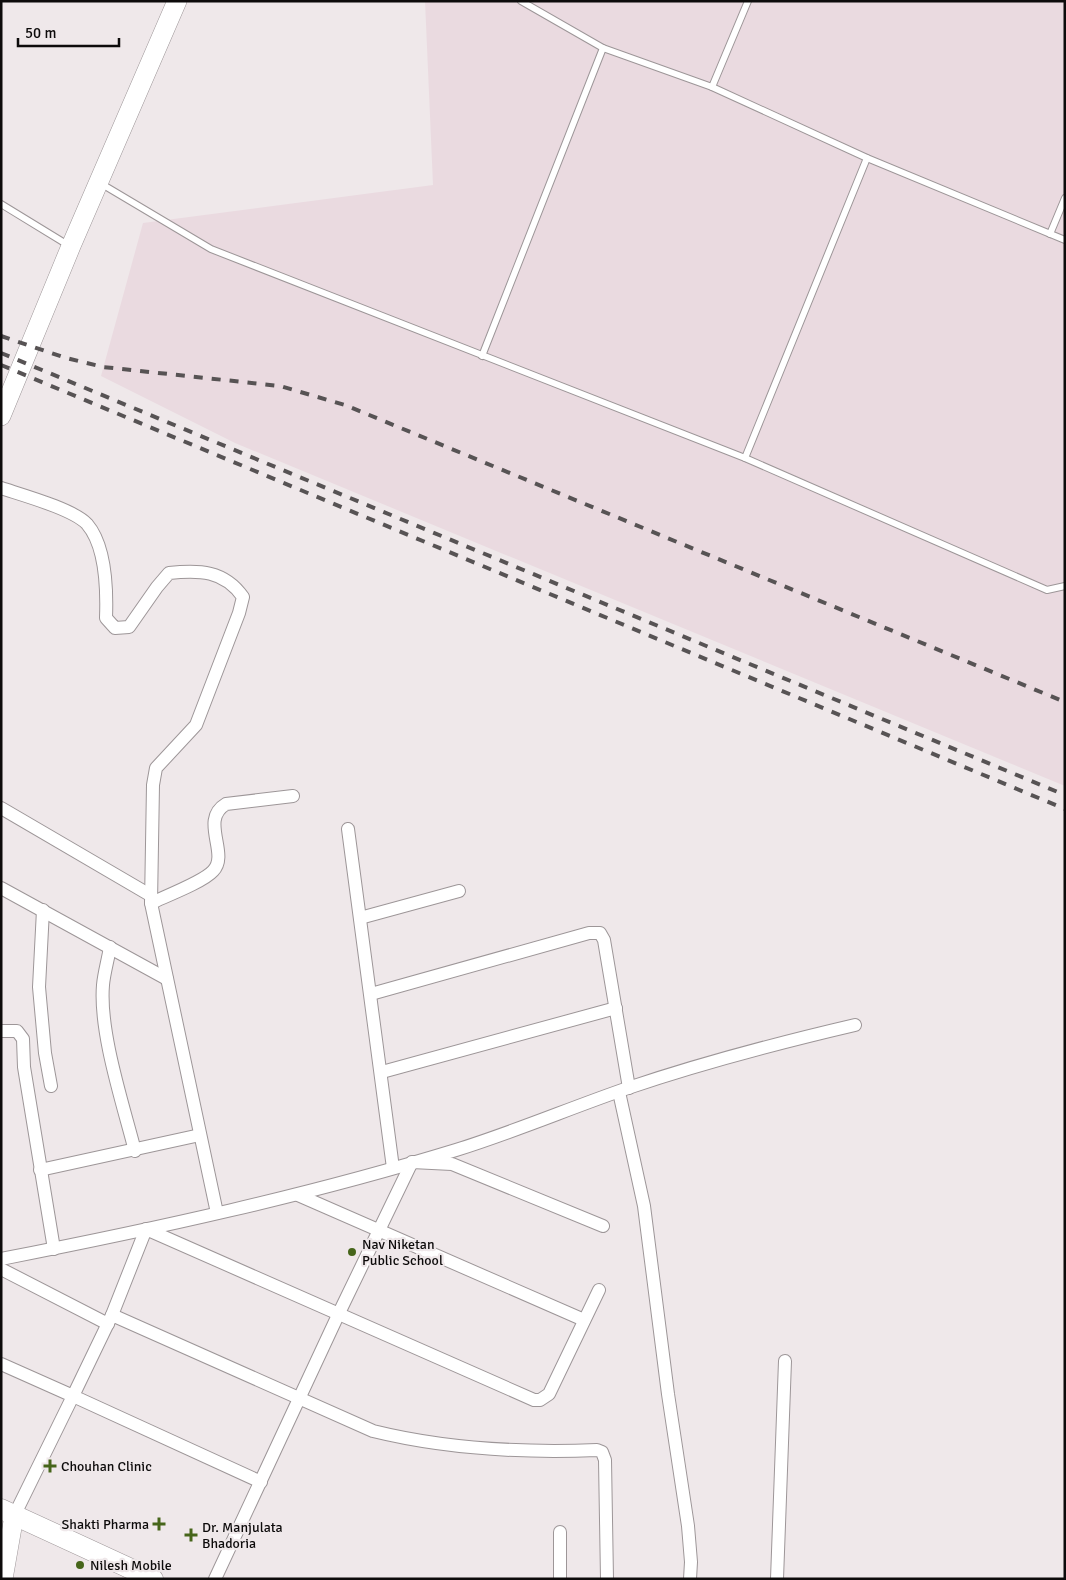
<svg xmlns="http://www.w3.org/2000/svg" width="1066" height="1580" viewBox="0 0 1066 1580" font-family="Signika,sans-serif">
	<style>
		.built { fill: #eadae0 }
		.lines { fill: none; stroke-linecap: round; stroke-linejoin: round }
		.lane-casing { stroke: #9d9698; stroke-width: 8 }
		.street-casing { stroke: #9d9698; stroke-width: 14 }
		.secondary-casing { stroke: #9d9698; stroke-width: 20 }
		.primary-casing { stroke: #9d9698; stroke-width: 21 }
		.lane { stroke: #fff; stroke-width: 6 }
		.street { stroke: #fff; stroke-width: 12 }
		.secondary { stroke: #fff; stroke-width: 19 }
		.primary { stroke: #fff; stroke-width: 20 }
		.rail { stroke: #575354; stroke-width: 4; stroke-dasharray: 9 9; stroke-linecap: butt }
		.poi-dot { fill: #46651a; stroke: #efe8ea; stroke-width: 2 }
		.labels { text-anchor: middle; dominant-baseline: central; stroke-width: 4.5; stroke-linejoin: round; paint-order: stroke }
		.poi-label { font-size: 14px; fill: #0d0b0b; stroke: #efe8ea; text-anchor: start }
	</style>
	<rect width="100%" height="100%" fill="#efe8ea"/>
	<polygon class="built" points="425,1 1065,1 1065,786 235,443 101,376 143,223 433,185"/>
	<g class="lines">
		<defs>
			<g id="lane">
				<polyline points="521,1 603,48 712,87 867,158 1065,240"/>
				<polyline points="712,87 748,1"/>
				<polyline points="100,183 211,249 745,458 1047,590 1065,586"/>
				<polyline points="1,204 68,245"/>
				<polyline points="1050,234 1065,198"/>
				<polyline points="482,356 603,48"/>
				<polyline points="745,458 867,158"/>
			</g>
			<g id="street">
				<path d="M1 488C22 495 73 509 87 524 106 546 107 591 106 618L115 628 129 627 157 587 169 573C199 570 224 570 243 597L239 613 196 725 156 768 153 785 151 903 217 1213"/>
				<polyline points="1,808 150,895"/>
				<polyline points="348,829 393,1168"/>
				<polyline points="1,888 167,979"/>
				<path d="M151 903C166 896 203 882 213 871 230 854 199 820 226 804L293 796"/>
				<polyline points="43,910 39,987 45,1053 51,1086"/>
				<polyline points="360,918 459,891"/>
				<path d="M110 947C108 960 104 973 103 985 99 1032 123 1104 135 1151"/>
				<polyline points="371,994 589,933 600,933 604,940 629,1088"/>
				<polyline points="1,1031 17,1031 23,1039 24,1067 54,1249"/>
				<polyline points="382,1072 616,1008"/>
				<polyline points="619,1092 644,1206 668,1394 688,1526 691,1562 690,1579"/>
				<polyline points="40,1170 200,1135"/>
				<polyline points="298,1195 584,1320"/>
				<path d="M1 1259C154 1229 306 1196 456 1150 514 1132 570 1108 628 1088 702 1063 778 1043 855 1025"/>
				<polyline points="1,1269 108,1324"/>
				<polyline points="112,1315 146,1229 534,1400 540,1400 549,1394 599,1290"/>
				<polyline points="1,1364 73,1396 14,1516"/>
				<path d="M261 1482 73 1396 112 1315 373 1431C446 1449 522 1453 597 1450L602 1452 605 1460 607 1579"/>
				<polyline points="215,1579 339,1313 412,1162 452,1164 603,1226"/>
				<polyline points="560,1579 560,1532"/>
				<polyline points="777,1579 785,1361"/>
			</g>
			<g id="secondary">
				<polyline points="1,416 71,246 177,1"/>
				<polyline points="3,1579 14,1516"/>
			</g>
			<polyline id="primary" points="1,1509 153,1579"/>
		</defs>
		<use href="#lane" class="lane-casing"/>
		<use href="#street" class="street-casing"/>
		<use href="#secondary" class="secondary-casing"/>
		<use href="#primary" class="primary-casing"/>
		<use href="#lane" class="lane"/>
		<use href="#street" class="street"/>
		<use href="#secondary" class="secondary"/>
		<use href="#primary" class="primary"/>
		<g class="rail">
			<polyline points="1,336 66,358 103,367 280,386 345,405 1065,702"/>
			<polyline points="1,353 1065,795"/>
			<polyline points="1,365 1065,809"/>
		</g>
	</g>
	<g class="poi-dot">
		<circle cx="352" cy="1252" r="5"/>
		<path d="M47.5 1458.5h5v5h5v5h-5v5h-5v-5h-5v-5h5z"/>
		<path d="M156.5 1516.5h5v5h5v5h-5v5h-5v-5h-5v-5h5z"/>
		<path d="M188.5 1527.5h5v5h5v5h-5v5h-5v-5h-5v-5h5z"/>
		<circle cx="80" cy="1565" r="5"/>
	</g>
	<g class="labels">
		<g class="poi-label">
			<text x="362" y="1244">Nav Niketan<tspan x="362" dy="16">Public School</tspan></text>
			<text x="61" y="1466">Chouhan Clinic</text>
			<text x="149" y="1524" text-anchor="end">Shakti Pharma</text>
			<text x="202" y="1527">Dr. Manjulata<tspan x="202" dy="16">Bhadoria</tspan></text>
			<text x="90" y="1565">Nilesh Mobile</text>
		</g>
	</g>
	<rect width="1066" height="1580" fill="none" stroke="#0d0b0b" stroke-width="5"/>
	<path d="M18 38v8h101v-8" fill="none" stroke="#0d0b0b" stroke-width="2.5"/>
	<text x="25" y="38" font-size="15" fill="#0d0b0b" stroke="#efe8ea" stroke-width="4" paint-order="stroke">50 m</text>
</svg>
